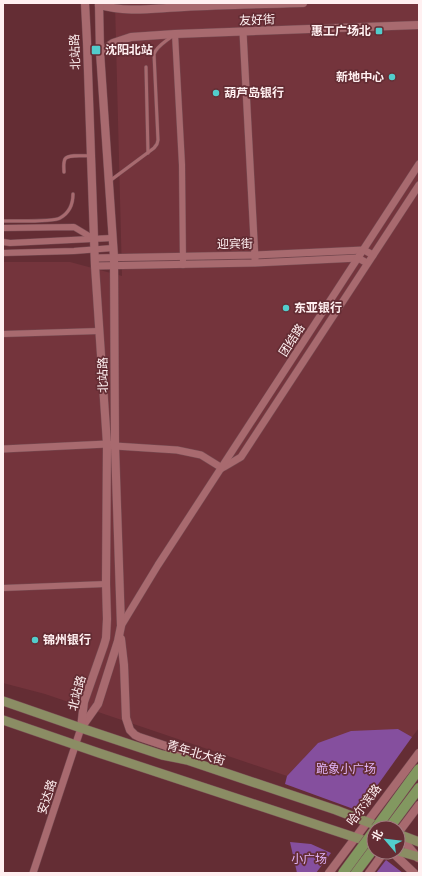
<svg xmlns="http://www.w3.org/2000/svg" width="422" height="876" viewBox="0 0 422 876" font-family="Karla,'Noto Sans SC',sans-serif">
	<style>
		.built { fill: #74343c }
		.green { fill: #854f9e }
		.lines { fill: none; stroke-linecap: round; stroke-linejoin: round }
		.service-casing { stroke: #774c53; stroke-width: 4 }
		.minor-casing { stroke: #774c53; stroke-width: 7 }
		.tertiary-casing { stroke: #774c53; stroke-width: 8 }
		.secondary-casing { stroke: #774c53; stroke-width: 9 }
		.primary-casing { stroke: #774c53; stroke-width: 10 }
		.trunk-casing { stroke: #774c53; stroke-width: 11 }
		.service { stroke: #a86a6f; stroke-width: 3 }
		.minor { stroke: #a86a6f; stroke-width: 6 }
		.tertiary { stroke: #a86a6f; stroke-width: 7 }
		.secondary { stroke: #a86a6f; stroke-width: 8 }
		.primary { stroke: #8b8d64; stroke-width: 9 }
		.trunk { stroke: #829860; stroke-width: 10 }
		.trunk-bridge-casing { stroke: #774c53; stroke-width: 11; stroke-linecap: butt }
		.trunk-bridge { stroke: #829860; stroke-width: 10 }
		.poi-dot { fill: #52cdcc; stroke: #642d34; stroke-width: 1.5 }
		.labels { text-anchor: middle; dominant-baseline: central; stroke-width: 3.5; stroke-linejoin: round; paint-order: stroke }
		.street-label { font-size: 12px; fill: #fff0f1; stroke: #642d34 }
		.poi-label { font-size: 12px; font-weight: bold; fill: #fff0f1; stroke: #642d34; text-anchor: start }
		.park-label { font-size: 12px; fill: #dfb2f6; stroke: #642d34 }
	</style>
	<rect width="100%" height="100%" fill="#642d34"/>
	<polygon class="built" points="115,3 419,3 419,728 412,737 398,729 318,743 287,776 45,694 3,683 3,262 70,262 122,276"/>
	<g class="green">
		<polygon points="398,729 412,737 359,811 285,784 287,776 318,743 351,731"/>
		<polygon points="290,842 311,844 331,853 316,873 297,873"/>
		<polygon points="386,860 403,873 376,873"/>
	</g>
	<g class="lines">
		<defs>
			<g id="service">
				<polyline points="146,67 148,153"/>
				<path d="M64 172C64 169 63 163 65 159 68 154 85 156 91 156"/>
				<path d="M111 180 154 148 157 144 158 140 154 54C157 46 165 42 171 37"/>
				<path d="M3 221C13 221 54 222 60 218 69 213 73 204 73 194"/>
			</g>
			<g id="minor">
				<polyline points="175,34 182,165 183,265"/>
				<polyline points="3,228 74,227 94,239"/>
				<polyline points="3,242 10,243 112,238"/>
				<polyline points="3,253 74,251 113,248"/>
				<polyline points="3,334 99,331"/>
				<polyline points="3,588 106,584"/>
			</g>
			<g id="tertiary">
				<polyline points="243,32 255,259"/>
				<polyline points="95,258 255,255 364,250 373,255"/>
				<polyline points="95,266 255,263 358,258 367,263"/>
				<polyline points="3,449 107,444 115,446 177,450 201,455 222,468"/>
				<polyline points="224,467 241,457 419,185"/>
				<polyline points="121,626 158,565 419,164"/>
				<polyline points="33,873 81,728"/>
			</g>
			<g id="secondary">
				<path d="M99 5C128 13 155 8 184 7 224 5 263 4 303 3"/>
				<polyline points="100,52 113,43 131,37 175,34 419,25"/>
				<polyline points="121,639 124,665 126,718 130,730 135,735 139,737 166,746 185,759"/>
				<polyline points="81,728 98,704 118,641 121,626 115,446 114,257 100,52 99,3"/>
				<polyline points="81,728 84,702 104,645 106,638 107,619 106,584 107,444 95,266 91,156 87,42 85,3"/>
				<polyline points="398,833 419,805"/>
				<polyline points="398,834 418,858"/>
				<polyline points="392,852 414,873"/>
				<polyline points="329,873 419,753"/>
				<polyline points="369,873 384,852"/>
			</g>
			<g id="primary">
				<polyline points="3,701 9,703 81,728 162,755 187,760 336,810 383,828"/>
				<polyline points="3,720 99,753 372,843"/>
				<polyline points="398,834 419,842"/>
				<polyline points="398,851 419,857"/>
			</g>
			<g id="trunk">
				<polyline points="389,828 419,788"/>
				<polyline points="355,873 374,848"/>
			</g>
		</defs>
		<use href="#service" class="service-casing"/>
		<use href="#minor" class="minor-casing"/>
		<use href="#tertiary" class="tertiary-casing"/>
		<use href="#secondary" class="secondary-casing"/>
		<use href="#primary" class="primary-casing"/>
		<use href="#trunk" class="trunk-casing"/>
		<use href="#service" class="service"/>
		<use href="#minor" class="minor"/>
		<use href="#tertiary" class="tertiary"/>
		<use href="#secondary" class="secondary"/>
		<use href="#primary" class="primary"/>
		<use href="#trunk" class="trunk"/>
		<defs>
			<g id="trunk-bridge">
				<polyline points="376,828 419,769"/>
				<polyline points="343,873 374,831"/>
			</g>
		</defs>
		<use href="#trunk-bridge" class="trunk-bridge-casing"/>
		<use href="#trunk-bridge" class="trunk-bridge"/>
	</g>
	<g class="poi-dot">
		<rect x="375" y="27" width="8" height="8" rx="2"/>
		<rect x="91" y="45" width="10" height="10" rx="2"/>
		<circle cx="392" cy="77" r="4"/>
		<circle cx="216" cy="93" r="4"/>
		<circle cx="286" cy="308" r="4"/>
		<circle cx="35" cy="640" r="4"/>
	</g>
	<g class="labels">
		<g class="street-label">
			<text transform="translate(257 20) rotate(-2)">友好街</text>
			<text transform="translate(75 52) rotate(-92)">北站路</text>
			<text transform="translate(235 244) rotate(-1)">迎宾街</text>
			<text transform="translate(292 340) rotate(-57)">团结路</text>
			<text transform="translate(103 375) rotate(-91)">北站路</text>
			<text transform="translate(77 693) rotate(-75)">北站路</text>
			<text transform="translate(196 753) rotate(16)">青年北大街</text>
			<text transform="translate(47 797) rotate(-72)">安达路</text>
			<text transform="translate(364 805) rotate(-53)">哈尔滨路</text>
		</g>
		<g class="poi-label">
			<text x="371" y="31" text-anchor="end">惠工广场北</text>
			<text x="105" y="50">沈阳北站</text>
			<text x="384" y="77" text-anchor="end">新地中心</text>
			<text x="224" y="93">葫芦岛银行</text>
			<text x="294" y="308">东亚银行</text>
			<text x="43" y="640">锦州银行</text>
		</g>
		<g class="park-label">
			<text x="346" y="769">跪象小广场</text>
			<text x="309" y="859">小广场</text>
		</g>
	</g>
	<rect width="422" height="876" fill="none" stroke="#fff0f1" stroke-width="8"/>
	<g transform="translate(386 840) rotate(298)"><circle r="19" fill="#642d34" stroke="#a27b80"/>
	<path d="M0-3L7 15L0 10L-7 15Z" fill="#52cdcc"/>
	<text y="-6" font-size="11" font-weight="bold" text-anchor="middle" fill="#fff0f1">北</text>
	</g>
</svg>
